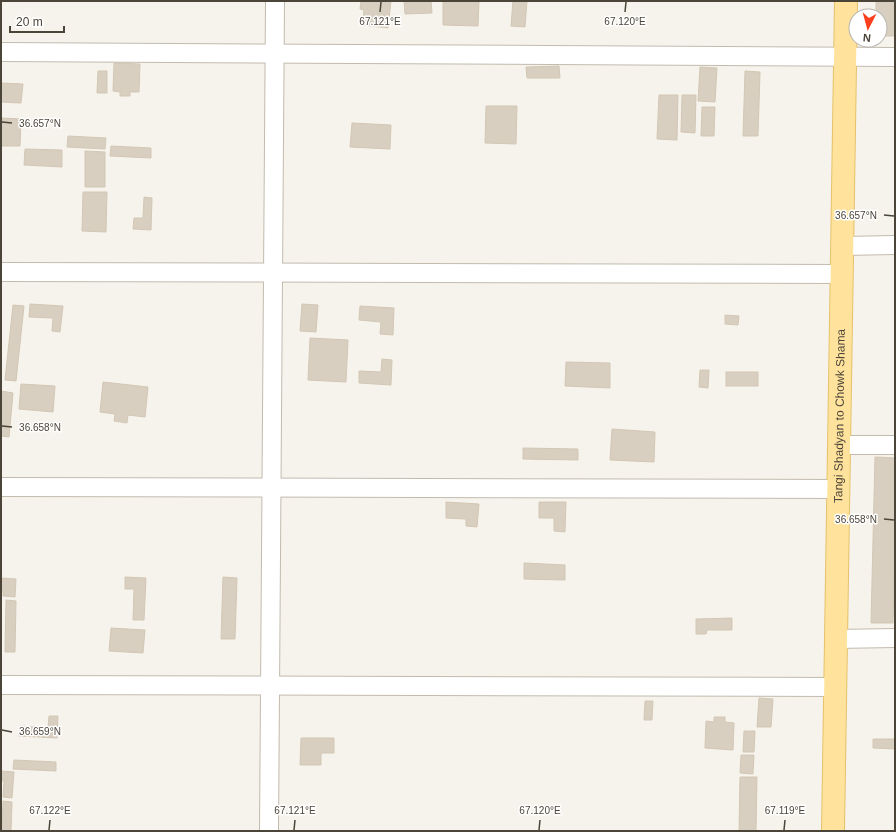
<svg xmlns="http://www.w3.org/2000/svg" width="896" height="832" viewBox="0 0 896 832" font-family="Helvetica,sans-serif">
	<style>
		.building { fill: #d8cfc1; stroke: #d3c7b4 }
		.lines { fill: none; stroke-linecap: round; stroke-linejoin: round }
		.street-casing { stroke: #c2bbae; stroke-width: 20 }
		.primary-casing { stroke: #e6c16a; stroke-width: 24 }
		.street { stroke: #fff; stroke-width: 18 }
		.primary { stroke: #ffe39c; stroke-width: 22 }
		.ticks { fill: none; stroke: #4b4439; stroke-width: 1.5 }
		.labels { text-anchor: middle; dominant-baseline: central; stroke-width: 3; stroke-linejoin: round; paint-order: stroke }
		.street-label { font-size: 12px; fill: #4b4439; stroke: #fff }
		.ticks-label { font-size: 10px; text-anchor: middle; fill: #4b4439; stroke: #fff; stroke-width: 3; stroke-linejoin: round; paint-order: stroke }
	</style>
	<rect width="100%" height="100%" fill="#f6f3ec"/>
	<g class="building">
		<polygon points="361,1 391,1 388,28 362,25 364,10 360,9"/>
		<polygon points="404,1 431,1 432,13 405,14"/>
		<polygon points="443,1 479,1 478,26 443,25"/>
		<polygon points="513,1 527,1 525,27 511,26"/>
		<polygon points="876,1 895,1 895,36 880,36 880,16 876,16"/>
		<polygon points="114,63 140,64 139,92 130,92 130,96 120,96 120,92 113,91"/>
		<polygon points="559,66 560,78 527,78 526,67"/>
		<polygon points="700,67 717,68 715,102 698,101"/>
		<polygon points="98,71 107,71 107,93 97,93"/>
		<polygon points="745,71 760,72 758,136 743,136"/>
		<polygon points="1,83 23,84 21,103 1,102"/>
		<polygon points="659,95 678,95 677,140 657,139"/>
		<polygon points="682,95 696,95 695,133 681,132"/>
		<polygon points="486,106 517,106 516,144 485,143"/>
		<polygon points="702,107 715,107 714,136 701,136"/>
		<polygon points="2,118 21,119 20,146 1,146"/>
		<polygon points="352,123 391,125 390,149 350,147"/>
		<polygon points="68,136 106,138 105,149 67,147"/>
		<polygon points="111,146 151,148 151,158 110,156"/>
		<polygon points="25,149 62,150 62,167 24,165"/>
		<polygon points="85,151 105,152 105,187 85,187"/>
		<polygon points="83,192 107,192 106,232 82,231"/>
		<polygon points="144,197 152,198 151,230 133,229 134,218 143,218"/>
		<polygon points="30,304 63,306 60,332 52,331 53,318 29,317"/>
		<polygon points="302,304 318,305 316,332 300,331"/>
		<polygon points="13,305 24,306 16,381 5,380"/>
		<polygon points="360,306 394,308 393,335 380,334 381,322 359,320"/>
		<polygon points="725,315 739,316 738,325 725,324"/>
		<polygon points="310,338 348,340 346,382 308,380"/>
		<polygon points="382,359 392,360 391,385 359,383 359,371 381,372"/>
		<polygon points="566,362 610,363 610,388 565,386"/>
		<polygon points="700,370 709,370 708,388 699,387"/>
		<rect x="726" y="372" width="32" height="14"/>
		<polygon points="103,382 148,387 145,417 128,415 127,423 114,421 115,414 100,412"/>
		<polygon points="21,384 55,386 53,412 19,409"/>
		<polygon points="1,391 13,393 9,437 1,436"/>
		<polygon points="612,429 655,432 654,462 610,460"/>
		<polygon points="523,448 578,449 578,460 523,459"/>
		<polygon points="875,457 895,458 895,550 893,623 871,623"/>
		<polygon points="446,502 479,504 477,527 466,526 466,519 446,518"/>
		<polygon points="539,502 566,502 565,532 554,531 554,518 539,518"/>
		<polygon points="524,563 565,565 565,580 524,579"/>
		<polygon points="125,577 146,578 144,620 133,620 134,589 125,589"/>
		<polygon points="223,577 237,578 235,639 221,639"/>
		<polygon points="1,578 16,579 15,597 3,596 3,590 1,590"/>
		<polygon points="6,600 16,601 15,652 5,652"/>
		<polygon points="732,618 732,630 707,630 706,634 696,634 696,619"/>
		<polygon points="111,628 145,630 143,653 109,651"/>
		<polygon points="759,698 773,699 771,727 757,727"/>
		<polygon points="645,701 653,701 652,720 644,720"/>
		<polygon points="49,716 58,716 57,738 19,736 20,726 48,728"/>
		<polygon points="714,717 725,717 725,722 734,723 733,750 705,748 706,721 714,722"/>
		<polygon points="744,731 755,731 754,752 743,752"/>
		<polygon points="301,738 334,738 334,753 321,753 321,765 300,765"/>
		<polygon points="873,739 895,739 895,749 873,748"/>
		<polygon points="741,755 754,755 753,774 740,773"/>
		<polygon points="14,760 56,762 56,771 13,769"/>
		<polygon points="1,771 14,772 12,798 3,797 4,781 1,781"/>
		<polygon points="740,777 757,777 756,831 739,831"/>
		<polygon points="3,801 12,802 11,831 2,831"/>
	</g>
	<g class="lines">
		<defs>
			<g id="street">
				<polyline points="1,52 895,57"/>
				<polyline points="842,246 895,245"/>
				<polyline points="1,272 842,274"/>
				<polyline points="839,445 895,445"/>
				<polyline points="1,487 838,489"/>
				<polyline points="835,639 895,638"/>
				<polyline points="1,685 835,687"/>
				<polyline points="269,831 275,1"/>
			</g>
			<g id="primary">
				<path id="s1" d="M833 831 846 1"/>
			</g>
		</defs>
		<use href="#street" class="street-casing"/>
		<use href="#primary" class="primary-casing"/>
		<use href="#street" class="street"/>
		<use href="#primary" class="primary"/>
	</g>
	<path class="ticks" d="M380 12 381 2M625 12 626 2M2 122 12 123M884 215 894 216M2 426 12 427M884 519 894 520M2 730 12 732M49 830 50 820M294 830 295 820M539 830 540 820M784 830 785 820"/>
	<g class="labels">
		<g class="street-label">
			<text stroke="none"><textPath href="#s1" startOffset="415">Tangi Shadyan to Chowk Shama</textPath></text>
		</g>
	</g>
	<g class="ticks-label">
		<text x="380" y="25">67.121°E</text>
		<text x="625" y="25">67.120°E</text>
		<text x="40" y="127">36.657°N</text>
		<text x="856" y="219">36.657°N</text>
		<text x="40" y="431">36.658°N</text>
		<text x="856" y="523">36.658°N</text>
		<text x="40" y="735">36.659°N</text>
		<text x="50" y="814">67.122°E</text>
		<text x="295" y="814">67.121°E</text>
		<text x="540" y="814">67.120°E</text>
		<text x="785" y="814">67.119°E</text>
	</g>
	<rect width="896" height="832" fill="none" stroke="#4b4439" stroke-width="4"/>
	<g transform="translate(868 28) rotate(186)"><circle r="19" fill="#ffffff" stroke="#b7b4b0"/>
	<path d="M0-3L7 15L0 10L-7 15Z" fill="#fc3f1d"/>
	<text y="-6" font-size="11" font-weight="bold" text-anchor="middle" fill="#4b4439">N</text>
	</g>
	<path d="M10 26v6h54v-6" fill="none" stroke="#4b4439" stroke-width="2"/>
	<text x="16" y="26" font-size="12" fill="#4b4439" stroke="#ffffff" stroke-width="3" paint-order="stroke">20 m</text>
</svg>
